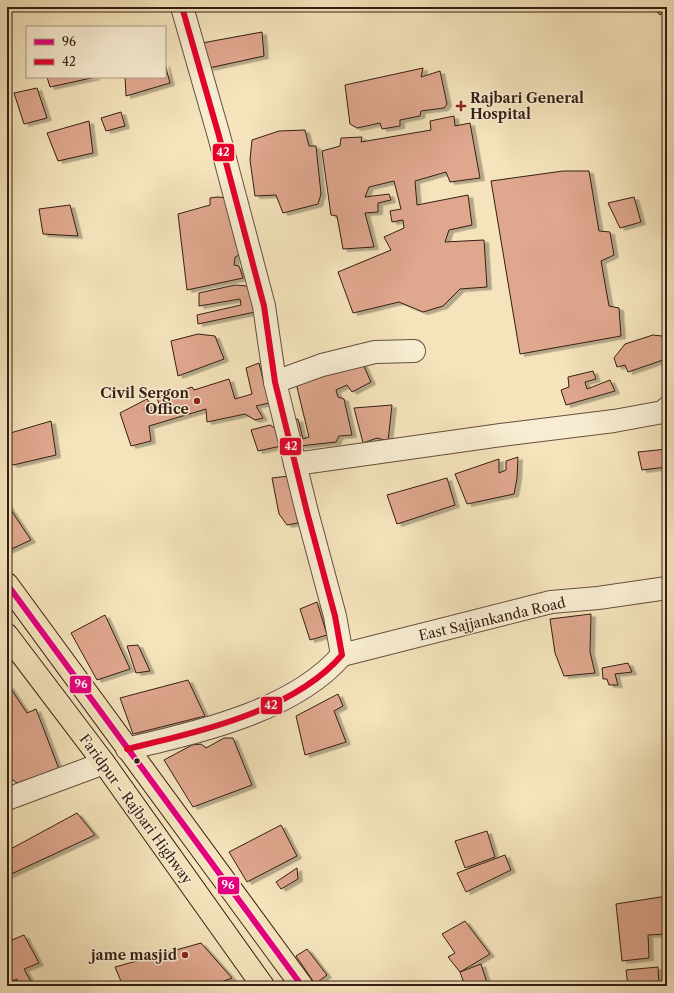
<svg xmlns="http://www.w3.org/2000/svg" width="674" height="993" viewBox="0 0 674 993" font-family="'Libre Caslon Text',serif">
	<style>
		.building { fill: #dfa78e; stroke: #351e13; filter: url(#shadow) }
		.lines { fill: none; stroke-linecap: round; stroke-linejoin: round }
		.minor-casing { stroke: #654f3d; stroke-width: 24 }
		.major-casing { stroke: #351e13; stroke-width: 24 }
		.minor { stroke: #f8edd3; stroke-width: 22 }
		.major { stroke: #f4e3bb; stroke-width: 22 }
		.bus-1-casing { stroke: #f8edd3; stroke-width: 9 }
		.bus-2-casing { stroke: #f8edd3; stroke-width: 9 }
		.bus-1 { stroke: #e5007d; stroke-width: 6 }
		.bus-2 { stroke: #e4002b; stroke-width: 6 }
		.poi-dot { fill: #8f2418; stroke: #f8edd3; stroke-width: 1.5 }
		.bus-dot { fill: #351e13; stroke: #f8edd3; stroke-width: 1.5 }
		.labels { text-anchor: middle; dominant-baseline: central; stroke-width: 3; stroke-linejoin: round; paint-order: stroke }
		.poi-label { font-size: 14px; font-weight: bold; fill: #351e13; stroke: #f8edd3; text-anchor: end }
		.street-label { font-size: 14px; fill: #351e13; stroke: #f8edd3 }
		.line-badge { stroke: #f8edd3; stroke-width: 1.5 }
		.badge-label { font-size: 11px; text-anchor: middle; font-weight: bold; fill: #fff }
	</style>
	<defs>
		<filter id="shadow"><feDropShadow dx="4.5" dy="2.5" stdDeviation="0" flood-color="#0004"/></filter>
	</defs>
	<rect width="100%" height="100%" fill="#f4e3bb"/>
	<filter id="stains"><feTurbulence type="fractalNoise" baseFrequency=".005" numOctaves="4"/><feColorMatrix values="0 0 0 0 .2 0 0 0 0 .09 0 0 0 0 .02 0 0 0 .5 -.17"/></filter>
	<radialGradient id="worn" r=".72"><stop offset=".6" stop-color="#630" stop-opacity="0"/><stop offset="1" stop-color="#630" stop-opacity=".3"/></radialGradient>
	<g class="building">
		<polygon points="652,7 667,7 660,15"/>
		<polygon points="262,32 264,56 209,68 202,43"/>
		<polygon points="165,64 170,83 126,96 125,77 165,77"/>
		<polygon points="423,68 421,77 440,71 447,104 444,108 421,111 420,116 400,120 400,126 382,129 380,123 357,128 350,124 345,85"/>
		<polygon points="47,77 96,77 50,87"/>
		<polygon points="37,88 47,118 24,124 14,93"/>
		<polygon points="121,112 125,126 106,131 101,118"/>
		<polygon points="454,116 455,126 470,123 480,178 450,182 446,172 415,181 417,205 468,195 472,225 449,230 445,242 484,240 487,287 460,289 443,306 423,312 399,302 353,313 338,272 391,250 384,237 404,228 403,220 392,222 390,211 401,209 394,181 369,187 365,197 389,194 391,200 378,203 378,212 365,213 374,247 343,249 337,216 331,215 322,151 340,146 341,138 362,137 361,142 431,130 430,121"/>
		<polygon points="89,121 93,153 58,161 47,133"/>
		<polygon points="305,130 309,146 316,146 321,194 318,204 283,213 276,195 255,196 250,160 252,140 279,131"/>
		<polygon points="563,171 589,171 599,231 610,232 614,255 601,261 609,306 619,308 621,336 520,354 491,181"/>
		<polygon points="217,197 229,198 242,254 235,257 234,265 239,266 243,278 187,290 178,214 210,205 210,198"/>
		<polygon points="634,197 641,222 620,228 608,203"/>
		<polygon points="70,205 78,236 43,234 39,209"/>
		<polygon points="235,285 247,286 253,293 255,312 198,324 197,315 241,305 240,299 199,306 199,293"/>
		<polygon points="198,334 215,336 224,359 178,376 171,341"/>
		<polygon points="653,335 662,336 666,359 628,372 625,365 617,367 614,358 625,344"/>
		<polygon points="362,362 371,382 352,392 347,385 336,390 338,397 344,399 352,435 339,436 336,442 300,446 291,420 298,419 303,439 309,437 296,383"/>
		<polygon points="259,363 269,403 256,406 263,418 255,420 245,414 207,422 206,409 149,426 151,441 131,446 120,413 147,399 151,405 144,408 146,413 160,407 157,398 168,393 170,398 177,395 178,392 192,387 194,390 229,379 235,399 252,394 246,368"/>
		<polygon points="593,371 596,379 585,382 587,389 610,380 615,391 566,405 561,390 569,387 568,377"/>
		<polygon points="392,405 388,441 377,438 363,443 354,408"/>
		<polygon points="51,421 56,455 13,465 7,460 7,434"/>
		<polygon points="270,425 278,430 281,446 258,451 251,430"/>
		<polygon points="667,449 667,467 642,470 638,452"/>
		<polygon points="518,457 517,478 514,494 467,504 455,474 499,459 499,473 506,470 506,461"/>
		<polygon points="289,476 298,523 287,525 279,514 272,478"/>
		<polygon points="447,478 455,505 397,524 387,495"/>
		<polygon points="7,504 31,540 7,551"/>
		<polygon points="317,602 327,635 310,640 300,609"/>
		<polygon points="591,614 590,652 595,673 564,676 555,653 550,619"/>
		<polygon points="105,615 130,669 97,680 71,633"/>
		<polygon points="138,645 150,671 136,673 127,646"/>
		<polygon points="628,663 632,672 615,674 618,685 609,685 607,679 603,679 602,668"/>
		<polygon points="188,680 205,716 133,734 120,698"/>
		<polygon points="9,686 27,713 36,709 59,769 17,783 7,776 7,688"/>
		<polygon points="338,694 343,706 334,711 346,742 305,755 296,716"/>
		<polygon points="224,738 233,738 252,785 193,807 164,760 192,745 201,744 206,748"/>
		<polygon points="77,813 95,835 7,876 7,851"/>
		<polygon points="281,825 297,856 247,882 229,852"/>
		<polygon points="487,831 495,857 465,868 455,841"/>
		<polygon points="505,855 511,870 466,892 457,873"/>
		<polygon points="297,868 298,879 281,889 276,882"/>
		<polygon points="667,896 667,934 648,935 649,958 622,961 616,904"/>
		<polygon points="465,921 490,954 460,972 448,957 455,953 442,934"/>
		<polygon points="24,935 39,963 24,969 33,985 29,986 19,986 17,979 7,983 7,942"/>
		<polygon points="201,943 232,978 210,986 123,986 115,967"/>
		<polygon points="307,949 327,975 315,984 296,956"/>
		<polygon points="481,964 488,986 465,986 460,972"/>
		<polygon points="658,967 659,986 628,986 626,970"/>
	</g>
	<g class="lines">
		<defs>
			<g id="minor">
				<polyline points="275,382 322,365 375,352 414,351"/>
				<polyline points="295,464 501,435 614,421 663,412 667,408"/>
				<polyline points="342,655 551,602 598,598 667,588"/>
				<path d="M127 749C197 732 293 712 342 655L335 616 307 512 275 382 264 306 219 136 182 7"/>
				<polyline points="7,799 104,763"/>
			</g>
			<g id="major">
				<polyline points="7,584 302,986"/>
				<polyline points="7,635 104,763 263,986"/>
			</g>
		</defs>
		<use href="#minor" class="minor-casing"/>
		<use href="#major" class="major-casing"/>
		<use href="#minor" class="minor"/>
		<use href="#major" class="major"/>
		<defs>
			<polyline id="bus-1" points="7,584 302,986"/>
			<path id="bus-2" d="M127 749C197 732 293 712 342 655L335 616 307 512 275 382 264 306 219 136 182 7"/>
		</defs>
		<use href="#bus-1" class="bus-1-casing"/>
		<use href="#bus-2" class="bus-2-casing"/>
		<use href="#bus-1" class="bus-1"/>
		<use href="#bus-2" class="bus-2"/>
	</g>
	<g class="poi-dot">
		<path d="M459 100h4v4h4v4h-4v4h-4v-4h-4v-4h4z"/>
		<circle cx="197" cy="401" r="4"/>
		<circle cx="185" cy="955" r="4"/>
	</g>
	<circle class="bus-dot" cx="137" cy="761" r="3.5"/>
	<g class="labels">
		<g class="poi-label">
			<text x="470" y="98" text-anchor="start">Rajbari General<tspan x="470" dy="16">Hospital</tspan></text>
			<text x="189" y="393">Civil Sergon<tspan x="189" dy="16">Office</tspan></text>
			<text x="177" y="955">jame masjid</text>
		</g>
		<g class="street-label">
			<text transform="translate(492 619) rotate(-13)">East Sajjankanda Road</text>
			<text transform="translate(136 809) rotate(54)">Faridpur - Rajbari Highway</text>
		</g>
	</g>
	<g class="line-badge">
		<rect x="212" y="143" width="23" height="19" rx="4" fill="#e4002b"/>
		<rect x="279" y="437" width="23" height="19" rx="4" fill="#e4002b"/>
		<rect x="69" y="675" width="23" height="19" rx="4" fill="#e5007d"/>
		<rect x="260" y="696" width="23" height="19" rx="4" fill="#e4002b"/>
		<rect x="217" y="876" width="23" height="19" rx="4" fill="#e5007d"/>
	</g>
	<g class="badge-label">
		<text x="223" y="156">42</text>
		<text x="291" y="450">42</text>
		<text x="81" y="688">96</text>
		<text x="271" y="709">42</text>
		<text x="228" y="889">96</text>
	</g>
	<rect width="674" height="993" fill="none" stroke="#f4e3bb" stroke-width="24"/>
	<rect x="8" y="8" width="658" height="977" fill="none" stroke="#351e13" stroke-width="2"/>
	<rect x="12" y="12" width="650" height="969" fill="none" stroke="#351e13"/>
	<rect x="26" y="26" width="140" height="52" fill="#f8edd3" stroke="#aa9a86"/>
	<rect x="34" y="39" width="20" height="6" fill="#e5007d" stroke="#aa9a86"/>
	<text x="62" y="46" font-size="12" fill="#351e13">96</text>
	<rect x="34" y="59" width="20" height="6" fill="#e4002b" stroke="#aa9a86"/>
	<text x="62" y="66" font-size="12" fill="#351e13">42</text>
	<rect width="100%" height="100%" filter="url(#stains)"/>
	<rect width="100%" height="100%" fill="url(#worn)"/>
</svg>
